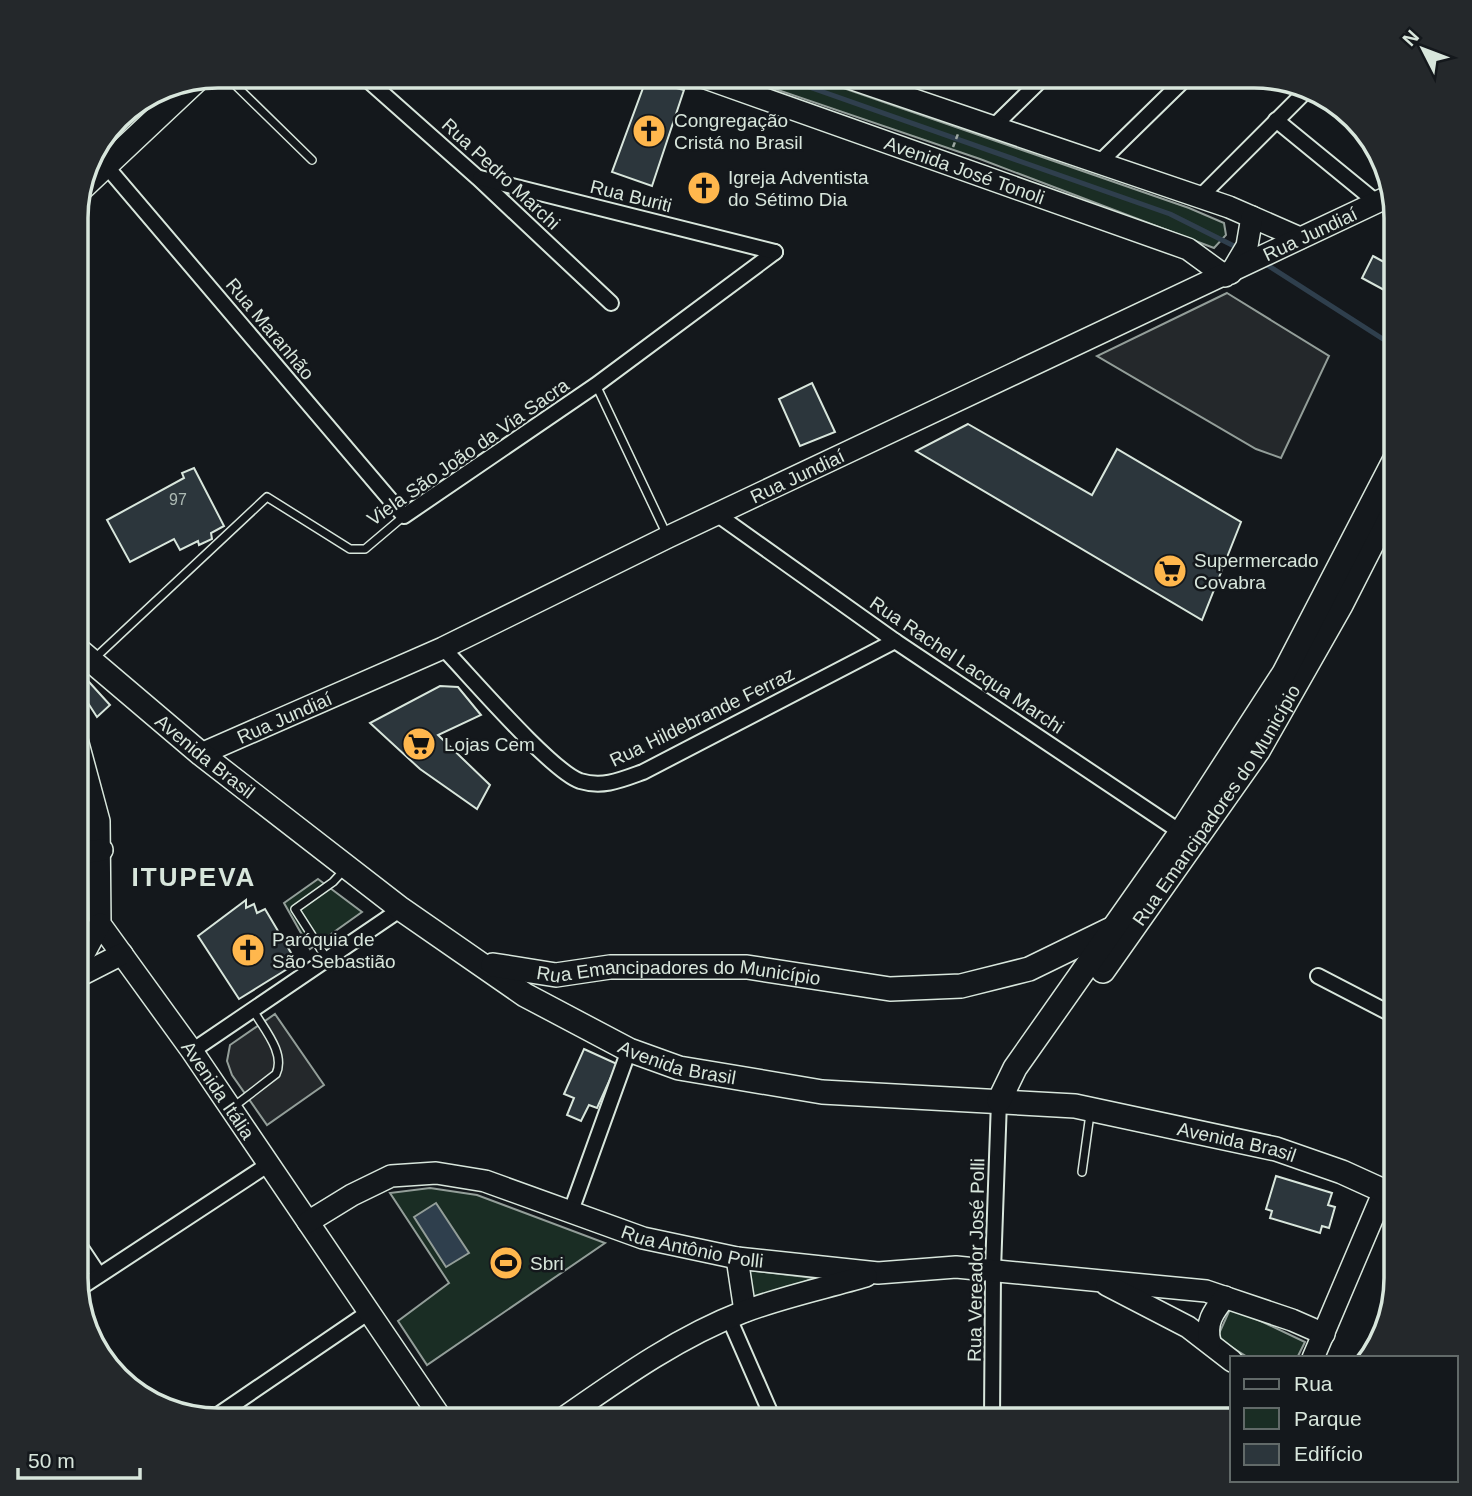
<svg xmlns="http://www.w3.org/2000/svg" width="1472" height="1496" viewBox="0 0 1472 1496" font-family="Helvetica,sans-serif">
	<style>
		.green { fill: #1a2d24; stroke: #939e99; stroke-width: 2 }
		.parking { fill: #24282b; stroke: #939e99; stroke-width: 2 }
		.water { fill: #2f3f4d; stroke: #939e99; stroke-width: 2 }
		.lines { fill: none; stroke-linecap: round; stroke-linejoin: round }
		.stream { stroke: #2f3f4d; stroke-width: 5 }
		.building { fill: #2c363c; stroke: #d8e6dc; stroke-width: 2 }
		.lane-casing { stroke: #d8e6dc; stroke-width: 10 }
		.street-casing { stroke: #d8e6dc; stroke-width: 18 }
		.secondary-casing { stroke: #d8e6dc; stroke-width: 24 }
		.primary-casing { stroke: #d8e6dc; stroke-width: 26 }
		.path { stroke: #9da8a2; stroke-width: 2.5; stroke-dasharray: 5 3.5; stroke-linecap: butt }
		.lane { stroke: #14181c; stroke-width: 7 }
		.street { stroke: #14181c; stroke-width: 14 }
		.secondary { stroke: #14181c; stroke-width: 21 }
		.primary { stroke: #14181c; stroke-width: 23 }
		.labels { text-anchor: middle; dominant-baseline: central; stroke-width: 5; stroke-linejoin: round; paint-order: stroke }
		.number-label { font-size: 16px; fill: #adbab4 }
		.poi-label { font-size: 19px; fill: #d8e6dc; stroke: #14181c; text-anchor: start }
		.street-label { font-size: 19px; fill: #d8e6dc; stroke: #14181c }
		.district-label { font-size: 26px; font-weight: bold; letter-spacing: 2px; fill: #d8e6dc; stroke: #14181c }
		.rim { fill: none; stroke: #d8e6dc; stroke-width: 3.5 }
	</style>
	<rect width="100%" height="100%" fill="#14181c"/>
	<g class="green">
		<polygon points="734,75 806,75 1189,208 1224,223 1226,235 1214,248 980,159"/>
		<polygon points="318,879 362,912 310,949 284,903"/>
		<polygon points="430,1188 477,1195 605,1243 427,1365 398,1321 449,1283 390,1193"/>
		<polygon points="747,1270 814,1278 753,1303"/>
		<polygon points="1231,1307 1305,1342 1297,1358 1249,1358 1217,1338"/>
	</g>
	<g class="parking">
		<polygon points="1227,293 1329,356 1281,458 1256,449 1097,356"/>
		<polygon points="275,1014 324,1085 267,1125 232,1075 227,1061 230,1045"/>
	</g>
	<polygon class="water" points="436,1203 469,1253 446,1267 414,1217"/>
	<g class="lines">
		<g class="stream">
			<polyline points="775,75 1170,214 1240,249"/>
			<polyline points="1264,263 1397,348"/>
		</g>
	</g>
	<g class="building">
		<polygon points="646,80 684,90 652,186 612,172"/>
		<polygon points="1373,256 1397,269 1397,297 1362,278"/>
		<polygon points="812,383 835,432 800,446 779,399"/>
		<polygon points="968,424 1092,495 1117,449 1241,522 1202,620 916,451"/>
		<polygon points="194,468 224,526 211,533 212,539 199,545 198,541 180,550 174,539 130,562 107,520 184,478 182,473"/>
		<polygon points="80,672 110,705 97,717 75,683"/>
		<polygon points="440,686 458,687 481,715 438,735 490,785 477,809 420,769 370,723"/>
		<polygon points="246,900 246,908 254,904 257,913 265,909 297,963 239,999 198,936"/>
		<polygon points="584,1049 617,1064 597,1108 589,1105 581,1121 567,1115 574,1098 564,1094"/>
		<polygon points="1276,1176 1332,1193 1328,1205 1335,1207 1329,1228 1322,1226 1320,1233 1270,1218 1272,1211 1266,1209"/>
	</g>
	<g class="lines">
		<defs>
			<g id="lane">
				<polyline points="225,75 312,160"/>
				<polyline points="596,385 666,533"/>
				<polyline points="95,658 267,497 350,549 365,549 404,516"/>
				<polyline points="327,959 295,909 333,882 344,870"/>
				<path d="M232 1108 276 1074C286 1053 263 1028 253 1010"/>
				<polyline points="1082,1172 1090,1114"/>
			</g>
			<g id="street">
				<polyline points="362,75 478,178 611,303"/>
				<polyline points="889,92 905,75"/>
				<polyline points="1276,120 1375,201"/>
				<polyline points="993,127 1046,75"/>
				<polyline points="1099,163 1188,76"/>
				<polyline points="107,167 404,516 596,385 775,252"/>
				<polyline points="480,178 775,252"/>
				<polyline points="1200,197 1309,88"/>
				<polyline points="718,515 895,641 1185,835"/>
				<path d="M443 648C469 675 551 771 580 781 603 788 621 780 643 772L895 641"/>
				<polyline points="1318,976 1397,1017"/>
				<polyline points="192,1051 401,909"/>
				<polyline points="571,1211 629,1050"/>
				<polyline points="75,1239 99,1275"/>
				<polyline points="77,1290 269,1164"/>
				<polyline points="729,1318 774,1421"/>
				<polyline points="212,1419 369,1312"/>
				<polyline points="992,1421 993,1270 999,1101"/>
			</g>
			<g id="secondary">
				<path id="s1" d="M697 75 1188 249 1225 276"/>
				<polyline points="841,75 1229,207 1300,238"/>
				<polyline points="1231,273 1247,246 1252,217"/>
				<path id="s2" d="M75 732 99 821 100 924 192 1051 443 1421"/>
				<path id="s3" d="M201 754 443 648 668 537 1392 195"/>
				<polyline points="75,854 102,850"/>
				<polyline points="75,970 100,924"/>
				<polyline points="75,978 122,954"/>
				<path id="s4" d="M308 1222 352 1195 391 1176 436 1173 485 1181 643 1238 737 1258 878 1273 956 1267 1206 1291 1292 1320 1324 1334"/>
				<polyline points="737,1258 745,1311"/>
				<polyline points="1107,1285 1188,1327 1232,1361"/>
				<path d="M1210 1342C1205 1323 1213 1312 1225 1297"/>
				<polyline points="1313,1358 1384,1191"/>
				<path d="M559 1421C618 1380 676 1338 743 1312 782 1297 825 1288 866 1276"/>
			</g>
			<g id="primary">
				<polyline points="81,189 198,79"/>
				<path id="s5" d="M75 647 201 754 401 909 525 995 629 1050 679 1068 822 1092 1075 1106 1276 1149 1342 1172 1397 1197"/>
				<path id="s6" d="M493 965 556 975 610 967H747L890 989 961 986 1029 969 1109 930"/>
				<path id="s7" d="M1103 971 1258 751 1341 605 1397 495"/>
				<polyline points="999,1101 1015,1068 1181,832 1284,673 1397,455"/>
			</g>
		</defs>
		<use href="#lane" class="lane-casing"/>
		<use href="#street" class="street-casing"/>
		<use href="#secondary" class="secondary-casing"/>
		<use href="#primary" class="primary-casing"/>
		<g class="path">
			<polyline points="99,142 114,129"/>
			<polyline points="953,147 958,134"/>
		</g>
		<use href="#lane" class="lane"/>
		<use href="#street" class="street"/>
		<use href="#secondary" class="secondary"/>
		<use href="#primary" class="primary"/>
	</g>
	<defs>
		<symbol id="church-disc" viewBox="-11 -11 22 22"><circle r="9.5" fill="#ffb74d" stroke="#14181c"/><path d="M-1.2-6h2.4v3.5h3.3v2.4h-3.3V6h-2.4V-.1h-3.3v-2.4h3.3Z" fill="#111"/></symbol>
		<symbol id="supermarket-disc" viewBox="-11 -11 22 22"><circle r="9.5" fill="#ffb74d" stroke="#14181c"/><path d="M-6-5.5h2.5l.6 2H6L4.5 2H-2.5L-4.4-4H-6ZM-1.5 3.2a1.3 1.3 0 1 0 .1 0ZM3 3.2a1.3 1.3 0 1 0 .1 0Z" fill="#111"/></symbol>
		<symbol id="stadium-disc" viewBox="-11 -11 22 22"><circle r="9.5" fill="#ffb74d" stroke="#14181c"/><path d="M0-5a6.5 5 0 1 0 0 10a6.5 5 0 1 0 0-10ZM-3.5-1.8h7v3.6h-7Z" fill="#111"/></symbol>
	</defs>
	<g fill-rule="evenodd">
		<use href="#church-disc" x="630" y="112" width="38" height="38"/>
		<use href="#church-disc" x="685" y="169" width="38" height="38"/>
		<use href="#supermarket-disc" x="1151" y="552" width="38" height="38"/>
		<use href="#supermarket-disc" x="400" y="725" width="38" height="38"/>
		<use href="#church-disc" x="229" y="931" width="38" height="38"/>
		<use href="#stadium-disc" x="487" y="1244" width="38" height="38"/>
	</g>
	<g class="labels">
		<g class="number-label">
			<text x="178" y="499">97</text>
		</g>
		<g class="poi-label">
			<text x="674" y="120">Congregação<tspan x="674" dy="22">Cristá no Brasil</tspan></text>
			<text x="728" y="177">Igreja Adventista<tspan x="728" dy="22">do Sétimo Dia</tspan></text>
			<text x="1194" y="560">Supermercado<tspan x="1194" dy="22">Covabra</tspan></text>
			<text x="444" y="744">Lojas Cem</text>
			<text x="272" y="939">Paróquia de<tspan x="272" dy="22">São Sebastião</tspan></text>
			<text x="530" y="1263">Sbri</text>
		</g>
		<g class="street-label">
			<text stroke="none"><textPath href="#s1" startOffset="284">Avenida José Tonoli</textPath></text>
			<text transform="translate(501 174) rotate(43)">Rua Pedro Marchi</text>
			<text transform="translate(631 196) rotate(14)">Rua Buriti</text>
			<text stroke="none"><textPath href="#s3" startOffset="1225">Rua Jundiaí</textPath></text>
			<text transform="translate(270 329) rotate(50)">Rua Maranhão</text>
			<text transform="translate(468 452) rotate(-35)">Viela São João da Via Sacra</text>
			<text stroke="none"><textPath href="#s3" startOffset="658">Rua Jundiaí</textPath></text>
			<text transform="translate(967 665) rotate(34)">Rua Rachel Lacqua Marchi</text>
			<text stroke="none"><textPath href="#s3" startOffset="91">Rua Jundiaí</textPath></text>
			<text transform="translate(702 717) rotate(-26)">Rua Hildebrande Ferraz</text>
			<text stroke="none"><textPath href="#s5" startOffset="170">Avenida Brasil</textPath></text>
			<text stroke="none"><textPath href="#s7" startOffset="201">Rua Emancipadores do Município</textPath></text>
			<text stroke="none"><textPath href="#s6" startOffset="187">Rua Emancipadores do Município</textPath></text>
			<text stroke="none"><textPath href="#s5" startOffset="737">Avenida Brasil</textPath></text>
			<text stroke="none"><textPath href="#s2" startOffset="399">Avenida Itália</textPath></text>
			<text stroke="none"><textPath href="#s5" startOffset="1304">Avenida Brasil</textPath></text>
			<text stroke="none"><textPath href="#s4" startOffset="408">Rua Antônio Polli</textPath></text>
			<text transform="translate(976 1260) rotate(-89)">Rua Vereador José Polli</text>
		</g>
		<g class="district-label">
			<text x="194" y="877">ITUPEVA</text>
		</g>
	</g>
	<path d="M0 0H1472V1496H0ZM218 88H1254A130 130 0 0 1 1384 218V1278A130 130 0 0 1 1254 1408H218A130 130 0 0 1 88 1278V218A130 130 0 0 1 218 88Z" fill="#24282b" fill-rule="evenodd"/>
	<path class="rim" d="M218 88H1254A130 130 0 0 1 1384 218V1278A130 130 0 0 1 1254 1408H218A130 130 0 0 1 88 1278V218A130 130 0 0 1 218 88Z"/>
	<rect x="1230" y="1356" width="228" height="126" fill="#14181c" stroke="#626a69" stroke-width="2"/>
	<rect x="1244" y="1379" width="35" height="10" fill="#14181c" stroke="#626a69" stroke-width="2"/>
	<text x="1294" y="1391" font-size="21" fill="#d8e6dc">Rua</text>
	<rect x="1244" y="1408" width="35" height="21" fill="#1a2d24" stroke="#626a69" stroke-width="2"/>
	<text x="1294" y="1426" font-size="21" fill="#d8e6dc">Parque</text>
	<rect x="1244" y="1444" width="35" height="21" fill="#2c363c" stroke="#626a69" stroke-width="2"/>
	<text x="1294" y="1461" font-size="21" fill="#d8e6dc">Edifício</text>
	<g transform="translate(1423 49) rotate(312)" stroke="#14181c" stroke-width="5" paint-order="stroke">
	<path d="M0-5L12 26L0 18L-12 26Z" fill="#d8e6dc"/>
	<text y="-10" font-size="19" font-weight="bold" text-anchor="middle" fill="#d8e6dc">N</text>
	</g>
	<path d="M18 1468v10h122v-10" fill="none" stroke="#d8e6dc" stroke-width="3.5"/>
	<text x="28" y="1468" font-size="21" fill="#d8e6dc" stroke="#14181c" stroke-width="5" paint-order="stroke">50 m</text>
</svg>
